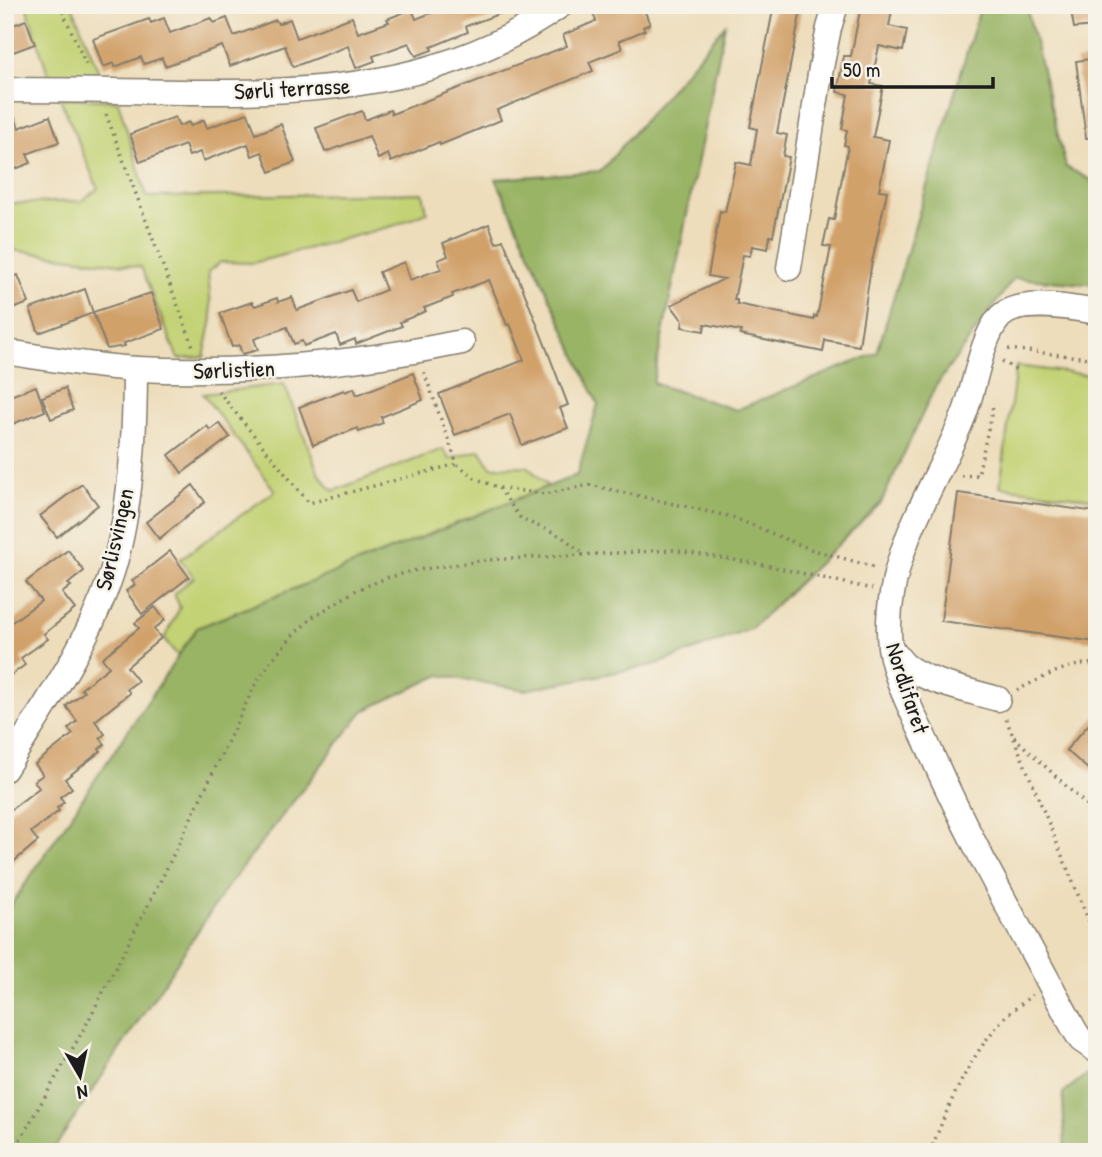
<svg xmlns="http://www.w3.org/2000/svg" width="1102" height="1157" viewBox="0 0 1102 1157" font-family="'Patrick Hand',sans-serif">
	<style>
		.green { fill: #c3d274; stroke: #707748; stroke-width: 2 }
		.forest { fill: #9ab466; stroke: #5b6841; stroke-width: 2 }
		.building { fill: #d1a16b }
		.lines { fill: none; stroke-linecap: round; stroke-linejoin: round }
		.minor-casing { stroke: #847c6c; stroke-width: 27 }
		.path { stroke: #847c6c; stroke-width: 3.5; stroke-dasharray: 2 5; stroke-linecap: butt }
		.minor { stroke: #fff; stroke-width: 24 }
		.labels { text-anchor: middle; dominant-baseline: central; stroke-width: 5; stroke-linejoin: round; paint-order: stroke }
		.street-label { font-size: 23px; fill: #1c1c1c; stroke: #f7f3e8 }
	</style>
	<rect width="100%" height="100%" fill="#f7f3e8"/>
	<filter id="ink" filterUnits="userSpaceOnUse"><feTurbulence type="fractalNoise" baseFrequency=".0143" numOctaves="2"/><feDisplacementMap in="SourceGraphic" scale="14" xChannelSelector="R" yChannelSelector="G"/><feConvolveMatrix kernelMatrix="1 2 1 2 8 2 1 2 1" color-interpolation-filters="sRGB"/></filter>
	<filter id="wash" filterUnits="userSpaceOnUse"><feTurbulence type="fractalNoise" baseFrequency=".00686" numOctaves="4" result="noise"/><feDisplacementMap in="SourceGraphic" scale="28" xChannelSelector="R" yChannelSelector="G"/><feGaussianBlur stdDeviation="1.57" result="paint"/><feColorMatrix in="noise" values="0 0 0 0 0 0 0 0 0 0 0 0 0 0 0 0 0 1.4 0 .05"/><feComposite in="paint" operator="in"/></filter>
	<g filter="url(#wash)">
		<rect width="100%" height="100%" fill="#edddbb"/>
		<g class="green">
			<polygon points="26,5 72,5 102,80 50,80"/>
			<polygon points="60,98 118,101 147,197 423,193 427,212 396,225 253,263 221,262 208,272 212,319 204,357 178,359 141,267 5,249 5,204 81,201 98,189"/>
			<polygon points="1016,366 1097,376 1097,499 1000,487"/>
			<polygon points="284,384 319,474 333,491 443,449 450,459 480,450 491,467 527,466 548,486 197,628 178,656 164,639 180,607 174,594 194,577 180,559 275,491 203,394"/>
		</g>
		<g class="forest">
			<polygon points="981,5 1026,5 1066,167 1097,183 1097,285 1014,278 935,387 881,503 751,629 658,664 525,690 440,675 363,711 225,890 52,1152 5,1152 5,914 197,628 577,475 598,404 496,179 601,171 725,25 653,383 736,410 877,353"/>
			<polygon points="1097,1066 1097,1152 1065,1152 1063,1093"/>
		</g>
		<g id="blocks">
			<g class="building">
				<polygon points="451,5 518,7 466,26 468,32 431,47 432,50 416,56 409,43 373,56 375,61 356,68 348,46 293,67 285,46 230,66 222,46 165,66 162,58 144,64 141,57 115,67 114,63 103,67 93,39 149,19 151,23 164,18 170,33 211,18 214,23 227,18 234,36 276,20 278,24 290,19 297,38 352,17 358,33 389,22 387,19 412,9 416,19"/>
				<polygon points="590,5 642,5 650,24 643,27 645,30 619,41 622,49 589,62 593,71 497,110 501,120 477,130 440,145 439,142 391,162 388,154 378,159 369,136 325,152 316,128 362,111 365,120 390,110 392,114 567,46 563,35 596,21"/>
				<polygon points="774,5 802,5 777,133 787,135 783,156 789,157 773,236 770,236 768,249 752,246 750,256 743,255 734,300 737,300 737,304 814,320 814,316 817,317 831,247 823,246 829,219 834,220 848,146 844,145 847,130 842,129 848,94 837,92 844,56 851,56 861,6 892,11 889,26 907,30 903,51 879,46 871,84 883,86 873,137 889,140 879,190 887,191 871,267 859,346 825,340 823,352 740,335 741,331 705,324 704,331 682,327 683,321 671,305 724,279 708,276 720,211 725,212 736,162 751,165 757,129 750,127"/>
				<polygon points="1070,5 1091,5 1094,26 1074,28"/>
				<polygon points="26,20 35,44 5,55 5,28"/>
				<polygon points="1097,58 1097,137 1086,138 1076,61"/>
				<polygon points="5,105 10,105 19,128 50,116 59,142 27,154 31,163 5,173"/>
				<polygon points="248,113 256,134 281,124 295,162 270,172 262,152 252,156 248,144 203,161 200,152 189,156 185,145 140,162 130,134 175,117 179,126 189,122 190,126 204,120 207,128"/>
				<polygon points="489,224 496,243 503,240 505,244 544,342 568,405 560,408 568,428 522,445 510,414 455,435 439,394 524,360 510,324 507,325 489,280 452,294 453,297 424,308 426,311 400,322 402,326 356,344 355,339 340,345 336,334 304,346 302,341 294,344 287,327 254,339 258,350 242,354 239,345 232,347 220,313 252,302 255,306 277,298 278,302 292,297 297,310 351,290 356,302 386,290 379,272 404,262 410,280 441,269 438,260 448,256 443,243"/>
				<polygon points="18,275 29,303 5,312 5,280"/>
				<polygon points="85,289 93,313 39,333 30,309"/>
				<polygon points="151,293 164,329 124,343 125,346 107,349 93,312"/>
				<polygon points="413,373 423,400 381,417 383,423 359,432 358,428 313,445 299,407 344,390 345,392 354,388 357,395"/>
				<polygon points="36,386 45,411 5,427 5,398"/>
				<polygon points="65,388 73,410 51,419 42,397"/>
				<polygon points="219,423 230,437 182,473 169,455 207,426 210,430"/>
				<polygon points="82,484 98,505 57,537 40,516"/>
				<polygon points="193,485 205,502 159,539 146,522"/>
				<polygon points="958,493 1097,512 1097,642 941,621"/>
				<polygon points="68,550 84,571 68,584 71,586 62,593 75,609 44,634 48,639 21,658 25,665 5,679 5,627 41,601 26,582"/>
				<polygon points="170,551 189,577 142,614 126,591 135,585 132,581"/>
				<polygon points="155,607 165,620 154,629 161,638 127,667 138,681 127,689 130,693 95,721 105,734 100,738 105,744 99,749 101,751 65,779 72,788 60,797 64,802 57,808 59,811 31,832 38,841 5,869 5,814 39,788 34,781 43,775 35,764 73,734 68,729 77,721 66,706 84,692 81,689 109,667 102,658 139,628 135,623"/>
				<polygon points="1097,715 1097,777 1066,750"/>
			</g>
		</g>
	</g>
	<g filter="url(#ink)">
		<use href="#blocks" fill-opacity="0" stroke="#847c6c" stroke-width="2"/>
		<g class="lines">
			<defs>
				<g id="minor">
					<path d="M5 90C64 90 122 91 180 92 318 93 445 88 561 5"/>
					<polyline points="789,268 821,68 829,28 836,5"/>
					<path d="M1097 312C1073 308 1017 297 999 318 981 339 975 386 965 412 942 473 902 529 892 594 889 611 888 630 890 647 895 681 914 715 928 746 970 843 1024 935 1074 1029L1081 1040 1097 1051"/>
					<path d="M5 352C49 358 94 367 138 369 247 374 354 364 462 342"/>
					<path d="M891 649C896 654 901 662 906 666 930 683 970 691 998 699"/>
					<path d="M5 769C43 708 85 649 109 581 131 520 135 434 135 369"/>
				</g>
			</defs>
			<use href="#minor" class="minor-casing"/>
			<g class="path">
				<polyline points="60,5 87,67"/>
				<polyline points="106,114 194,349"/>
				<polyline points="1008,349 1097,359"/>
				<polyline points="1002,361 1016,370"/>
				<polyline points="424,372 457,464 475,478 499,488 545,494 590,485 732,517 810,549 874,567"/>
				<polyline points="218,391 309,503 457,464"/>
				<polyline points="961,476 978,475 993,406"/>
				<polyline points="499,488 521,519 561,536 583,553"/>
				<path d="M1017 690C1041 679 1070 661 1097 664"/>
				<polyline points="1006,719 1097,941"/>
				<polyline points="1014,737 1097,815"/>
				<polyline points="13,1152 85,1027 164,874 255,685 271,661 294,634 313,617 355,591 386,578 417,570 486,560 672,550 765,565 872,589"/>
				<path d="M930 1152C949 1104 969 1057 1003 1019 1012 1010 1023 1003 1032 995"/>
			</g>
			<use href="#minor" class="minor"/>
		</g>
	</g>
	<g class="labels">
		<g class="street-label">
			<text transform="translate(292 88) rotate(-3)">Sørli terrasse</text>
			<text transform="translate(234 369) rotate(-2)">Sørlistien</text>
			<text transform="translate(114 539) rotate(-77)">Sørlisvingen</text>
			<text transform="translate(908 688) rotate(72)">Nordlifaret</text>
		</g>
	</g>
	<rect width="1102" height="1157" fill="none" stroke="#f7f3e8" stroke-width="28"/>
	<g transform="translate(80 1076) rotate(171)" stroke="#f7f3e8" stroke-width="5" paint-order="stroke">
	<path d="M0-5L12 26L0 18L-12 26Z" fill="#1c1c1c"/>
	<text y="-10" font-size="19" font-weight="bold" text-anchor="middle" fill="#1c1c1c">N</text>
	</g>
	<path d="M832 77v10h161v-10" fill="none" stroke="#1c1c1c" stroke-width="3.5"/>
	<text x="843" y="77" font-size="21" fill="#1c1c1c" stroke="#f7f3e8" stroke-width="5" paint-order="stroke">50 m</text>
</svg>
